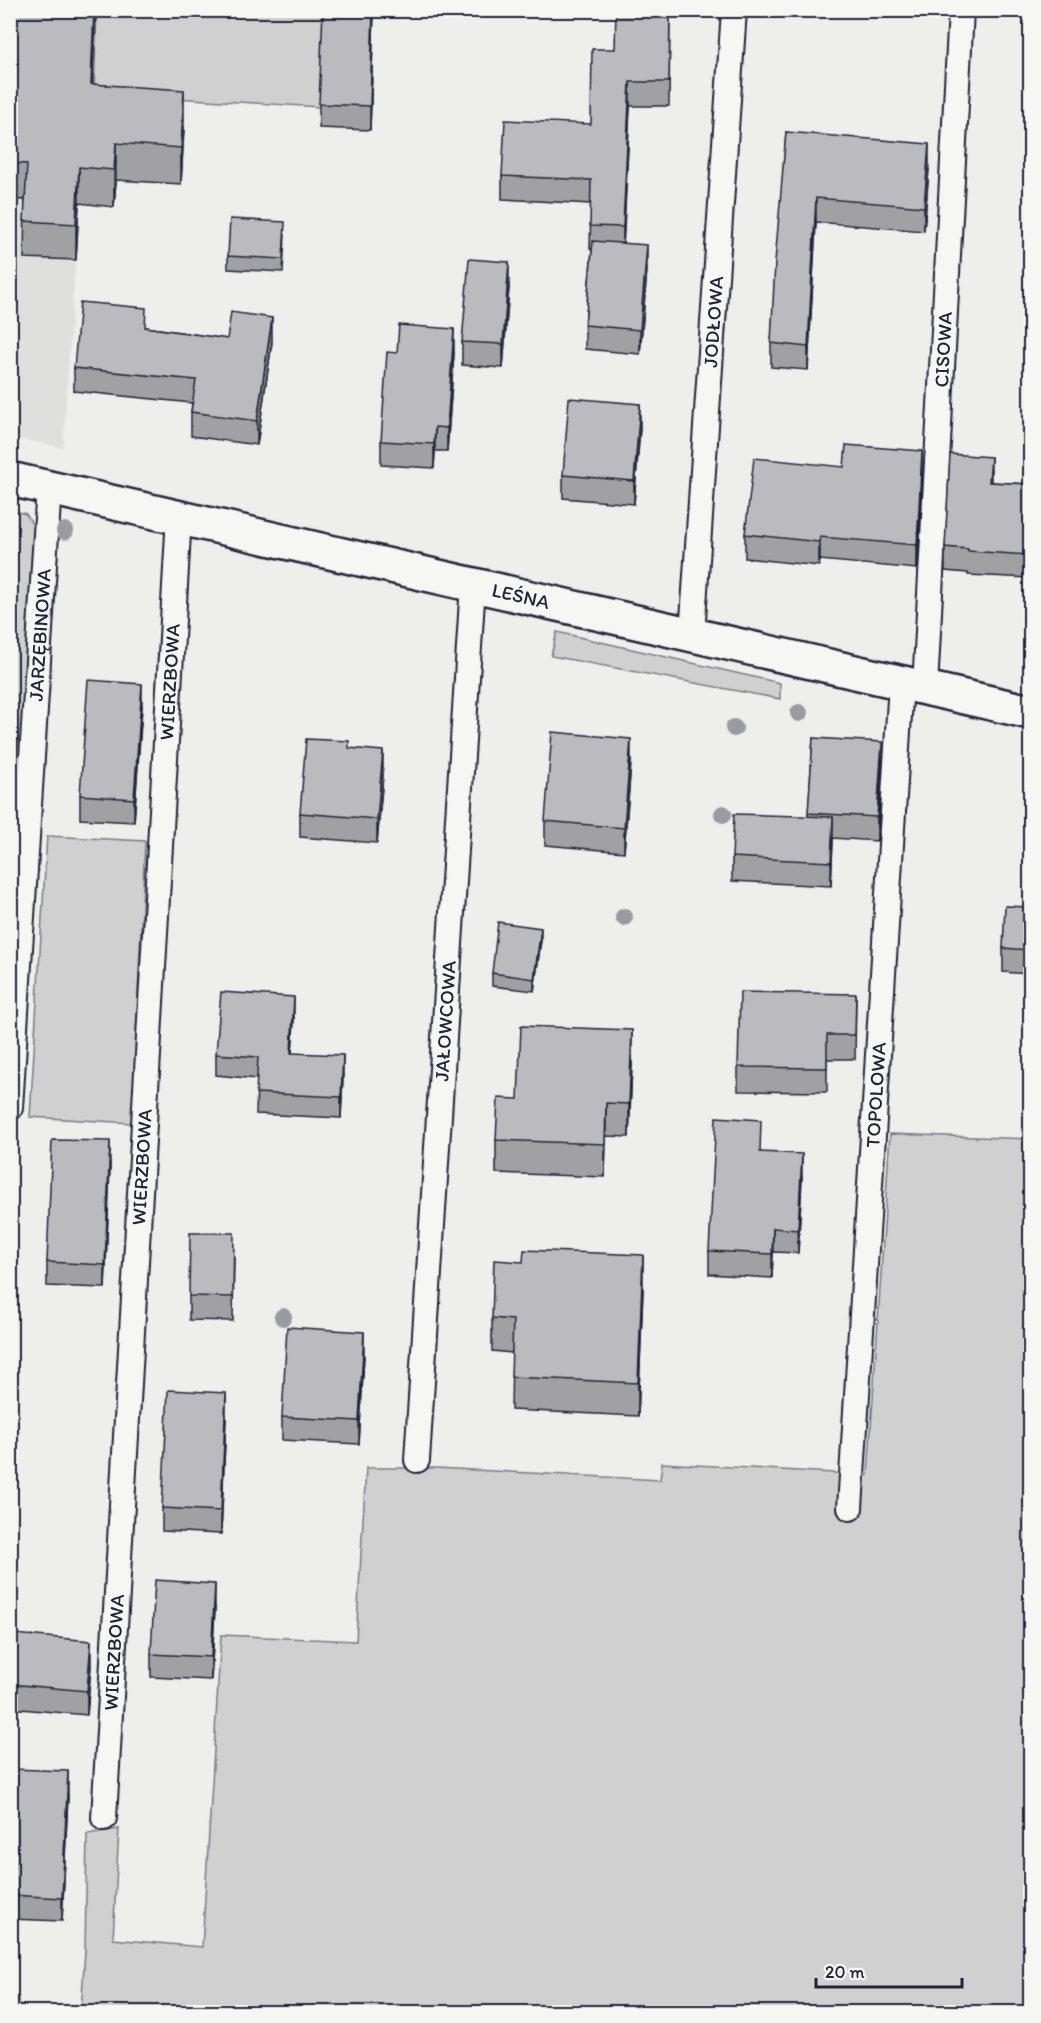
<svg xmlns="http://www.w3.org/2000/svg" width="1041" height="2023" viewBox="0 0 1041 2023" font-family="Itim,sans-serif">
	<style>
		.built { fill: #dfdfde }
		.green { fill: #d0d0d1; stroke: #797986; stroke-width: 1.5 }
		.lines { fill: none; stroke-linecap: round; stroke-linejoin: round }
		.lane-casing { stroke: #22223b; stroke-width: 28 }
		.secondary-casing { stroke: #22223b; stroke-width: 38 }
		.lane { stroke: #f6f6f2; stroke-width: 24 }
		.secondary { stroke: #f6f6f2; stroke-width: 33 }
		.tree { fill: #9a9aa3 }
		.wall { fill: #a1a1a4; stroke: #22223b; stroke-width: 1.5 }
		.shaded-wall { fill: #838386; stroke: #22223b; stroke-width: 1.5 }
		.building { fill: #bbbbbf; stroke: #22223b; stroke-width: 1.5 }
		.labels { text-anchor: middle; dominant-baseline: central; stroke-width: 6; stroke-linejoin: round; paint-order: stroke }
		.street-label { font-size: 20px; fill: #22223b; stroke: #f6f6f2 }
	</style>
	<rect width="100%" height="100%" fill="#eeeeeb"/>
	<filter id="ink" filterUnits="userSpaceOnUse"><feTurbulence type="fractalNoise" baseFrequency=".0167" numOctaves="2"/><feDisplacementMap in="SourceGraphic" scale="12" xChannelSelector="R" yChannelSelector="G"/><feConvolveMatrix kernelMatrix="1 2 1 2 8 2 1 2 1" color-interpolation-filters="sRGB"/></filter>
	<g filter="url(#ink)">
		<polygon class="built" points="11,11 79,203 63,448 11,437"/>
		<g class="green">
			<polygon points="97,11 324,11 320,107 94,93"/>
			<polygon points="11,510 26,514 39,535 15,843 11,845"/>
			<polygon points="557,632 780,683 780,699 551,656"/>
			<polygon points="47,836 145,841 132,1123 30,1117"/>
			<polygon points="890,1134 1030,1139 1030,2012 81,2012 85,1950 87,1834 119,1829 113,1939 202,1947 221,1635 356,1641 366,1468 436,1468 660,1480 662,1463 868,1475"/>
		</g>
		<g class="lines">
			<defs>
				<g id="lane">
					<path id="s1" d="M692 635 734 10"/>
					<path id="s2" d="M925 688 961 10"/>
					<path id="s3" d="M10 1108 49 486"/>
					<path id="s4" d="M417 1460 473 584"/>
					<path id="s5" d="M850 1508 901 683"/>
					<path id="s6" d="M104 1818 179 516"/>
				</g>
				<g id="secondary">
					<path id="s7" d="M10 479 1030 712"/>
				</g>
			</defs>
			<use href="#lane" class="lane-casing"/>
			<use href="#secondary" class="secondary-casing"/>
			<use href="#lane" class="lane"/>
			<use href="#secondary" class="secondary"/>
		</g>
		<g class="tree">
			<circle cx="65" cy="531" r="9"/>
			<circle cx="799" cy="713" r="9"/>
			<circle cx="734" cy="728" r="9"/>
			<circle cx="723" cy="814" r="9"/>
			<circle cx="624" cy="917" r="9"/>
			<circle cx="283" cy="1317" r="9"/>
		</g>
		<g class="wall">
			<polygon points="10,10 96,10 92,84 184,127 181,184 116,180 114,207 79,203 76,260 24,258 25,200 10,199"/>
			<polygon points="374,10 370,130 319,128 319,104"/>
			<polygon points="670,10 669,106 630,106 623,243 647,269 640,354 585,349 585,325 592,250 590,249 591,204 502,199 502,176 591,124 615,49"/>
			<polygon points="1030,10 1030,73 1025,73 1025,40"/>
			<polygon points="786,132 929,168 924,231 816,222 808,370 771,367 771,343"/>
			<polygon points="285,235 283,272 228,269 228,256"/>
			<polygon points="509,286 503,368 462,365 462,342"/>
			<polygon points="146,327 227,339 272,342 257,445 191,436 191,412 192,403 74,391 74,368"/>
			<polygon points="397,353 454,353 447,451 435,451 434,468 381,465 381,441"/>
			<polygon points="640,427 634,504 563,498 563,475"/>
			<polygon points="922,475 917,569 820,560 819,566 745,558 745,534"/>
			<polygon points="991,482 1030,484 1030,578 968,575 968,573 945,571 945,547"/>
			<polygon points="142,707 134,822 80,819 80,795"/>
			<polygon points="813,738 882,766 877,841 833,838 831,886 732,881 732,857 808,817"/>
			<polygon points="631,762 624,852 545,845 545,821"/>
			<polygon points="383,775 377,843 300,837 300,813"/>
			<polygon points="1030,907 1030,974 1003,972 1003,948"/>
			<polygon points="541,940 534,991 492,986 492,973"/>
			<polygon points="856,994 855,1059 827,1059 827,1092 738,1091 738,1067"/>
			<polygon points="294,1018 292,1053 343,1076 341,1118 256,1114 257,1079 216,1075 216,1054"/>
			<polygon points="632,1063 629,1137 606,1136 605,1177 496,1173 496,1140 518,1099"/>
			<polygon points="761,1152 802,1177 798,1253 773,1252 772,1278 709,1274 709,1251"/>
			<polygon points="110,1165 105,1288 47,1286 47,1262"/>
			<polygon points="234,1257 233,1321 189,1320 189,1296"/>
			<polygon points="643,1288 638,1416 511,1410 512,1353 492,1351 492,1318"/>
			<polygon points="364,1355 359,1444 282,1440 282,1417"/>
			<polygon points="226,1417 221,1534 162,1531 162,1508"/>
			<polygon points="215,1608 211,1680 151,1677 151,1654"/>
			<polygon points="91,1665 87,1715 10,1708 10,1683"/>
			<polygon points="10,1769 68,1795 62,1921 10,1919"/>
		</g>
		<g class="shaded-wall">
			<polygon points="94,10 96,10 91,121 91,84"/>
			<polygon points="373,10 374,10 370,130 370,106"/>
			<polygon points="630,82 630,106 623,250 623,227"/>
			<polygon points="184,90 184,127 181,184 181,148"/>
			<polygon points="116,143 116,180 114,207 114,170"/>
			<polygon points="929,144 929,168 924,231 924,207"/>
			<polygon points="79,167 79,203 76,260 76,224"/>
			<polygon points="816,198 816,222 808,370 808,347"/>
			<polygon points="647,245 647,269 640,354 640,330"/>
			<polygon points="509,262 509,286 503,368 503,344"/>
			<polygon points="272,318 272,342 257,445 257,421"/>
			<polygon points="454,329 454,353 447,451 447,428"/>
			<polygon points="640,404 640,427 634,504 634,481"/>
			<polygon points="435,427 435,451 434,468 434,444"/>
			<polygon points="922,451 922,475 917,569 917,545"/>
			<polygon points="991,457 991,481 989,506 989,482"/>
			<polygon points="820,537 820,560 819,566 819,542"/>
			<polygon points="142,684 142,707 134,822 134,799"/>
			<polygon points="631,739 631,762 624,852 624,828"/>
			<polygon points="882,742 882,766 877,841 877,817"/>
			<polygon points="383,751 383,775 377,843 377,819"/>
			<polygon points="833,817 833,841 831,886 831,862"/>
			<polygon points="541,928 541,940 534,991 534,979"/>
			<polygon points="294,997 294,1018 291,1074 291,1053"/>
			<polygon points="632,1030 632,1063 629,1137 629,1104"/>
			<polygon points="343,1055 343,1076 341,1118 341,1097"/>
			<polygon points="606,1103 606,1136 605,1177 605,1144"/>
			<polygon points="110,1141 110,1165 105,1288 105,1265"/>
			<polygon points="802,1154 802,1177 798,1253 798,1230"/>
			<polygon points="773,1228 773,1252 772,1278 772,1254"/>
			<polygon points="643,1255 643,1288 638,1416 638,1383"/>
			<polygon points="364,1332 364,1355 359,1444 359,1421"/>
			<polygon points="226,1393 226,1417 221,1534 221,1511"/>
			<polygon points="215,1584 215,1608 211,1680 211,1657"/>
			<polygon points="91,1641 91,1665 87,1715 87,1691"/>
			<polygon points="68,1771 68,1795 62,1921 62,1898"/>
		</g>
		<g class="building">
			<polygon points="10,10 94,10 91,84 184,90 181,148 116,143 114,170 79,167 76,224 24,221 27,164 10,163"/>
			<polygon points="323,10 373,10 370,106 319,104"/>
			<polygon points="616,10 670,10 669,82 630,82 623,227 590,226 591,180 502,176 505,120 591,124 592,49 615,49"/>
			<polygon points="1027,10 1030,10 1030,40 1025,40"/>
			<polygon points="786,132 929,144 924,207 816,198 808,347 771,343 775,262"/>
			<polygon points="230,219 285,222 283,259 228,256"/>
			<polygon points="593,241 647,245 640,330 585,325"/>
			<polygon points="469,259 509,262 503,344 462,342"/>
			<polygon points="80,302 146,308 145,327 227,339 231,312 272,318 257,421 191,412 196,380 74,368"/>
			<polygon points="399,325 454,329 447,428 435,427 434,444 381,441 387,352 397,353"/>
			<polygon points="569,398 640,404 634,481 563,475"/>
			<polygon points="846,445 922,451 917,545 820,537 819,542 745,534 754,458 844,467"/>
			<polygon points="950,454 991,457 989,482 1030,484 1030,555 968,551 968,549 945,547"/>
			<polygon points="88,680 142,684 134,799 80,795"/>
			<polygon points="552,732 631,739 624,828 545,821"/>
			<polygon points="813,738 882,742 877,817 808,813"/>
			<polygon points="306,739 349,741 349,748 383,751 377,819 300,813"/>
			<polygon points="734,814 833,817 831,862 732,857"/>
			<polygon points="1005,906 1030,907 1030,950 1003,948"/>
			<polygon points="498,922 541,928 534,979 492,973"/>
			<polygon points="221,992 294,997 291,1053 343,1055 341,1097 256,1093 258,1057 216,1054"/>
			<polygon points="740,992 856,994 855,1035 827,1035 827,1068 738,1067"/>
			<polygon points="521,1026 632,1030 629,1104 606,1103 605,1144 496,1140 498,1098 518,1099"/>
			<polygon points="716,1117 761,1120 760,1152 802,1154 798,1230 773,1228 772,1254 709,1251"/>
			<polygon points="52,1140 110,1141 105,1265 47,1262"/>
			<polygon points="190,1233 234,1233 233,1297 189,1296"/>
			<polygon points="524,1250 643,1255 638,1383 511,1377 513,1320 492,1318 494,1260 523,1262"/>
			<polygon points="287,1327 364,1332 359,1421 282,1417"/>
			<polygon points="168,1390 226,1393 221,1511 162,1508"/>
			<polygon points="155,1580 215,1584 211,1657 151,1654"/>
			<polygon points="14,1634 91,1641 87,1691 10,1684"/>
			<polygon points="10,1769 68,1771 62,1898 10,1895"/>
		</g>
	</g>
	<g class="labels">
		<g class="street-label">
			<text stroke="none"><textPath href="#s1" startOffset="314">JODŁOWA</textPath></text>
			<text stroke="none"><textPath href="#s2" startOffset="339">CISOWA</textPath></text>
			<text stroke="none"><textPath href="#s7" startOffset="524">LEŚNA</textPath></text>
			<text stroke="none"><textPath href="#s3" startOffset="474">JARZĘBINOWA</textPath></text>
			<text stroke="none"><textPath href="#s6" startOffset="1138">WIERZBOWA</textPath></text>
			<text stroke="none"><textPath href="#s4" startOffset="440">JAŁOWCOWA</textPath></text>
			<text stroke="none"><textPath href="#s5" startOffset="414">TOPOLOWA</textPath></text>
			<text stroke="none"><textPath href="#s6" startOffset="652">WIERZBOWA</textPath></text>
			<text stroke="none"><textPath href="#s6" startOffset="166">WIERZBOWA</textPath></text>
		</g>
	</g>
	<rect width="1041" height="2023" fill="none" stroke="#f6f6f2" stroke-width="36"/>
	<rect x="18" y="18" width="1005" height="1987" fill="none" stroke="#22223b" stroke-width="2" filter="url(#ink)"/>
	<path d="M816 1978v9h146v-9" fill="none" stroke="#22223b" stroke-width="3"/>
	<text x="825" y="1978" font-size="18" fill="#22223b" stroke="#f6f6f2" stroke-width="4.5" paint-order="stroke">20 m</text>
</svg>
